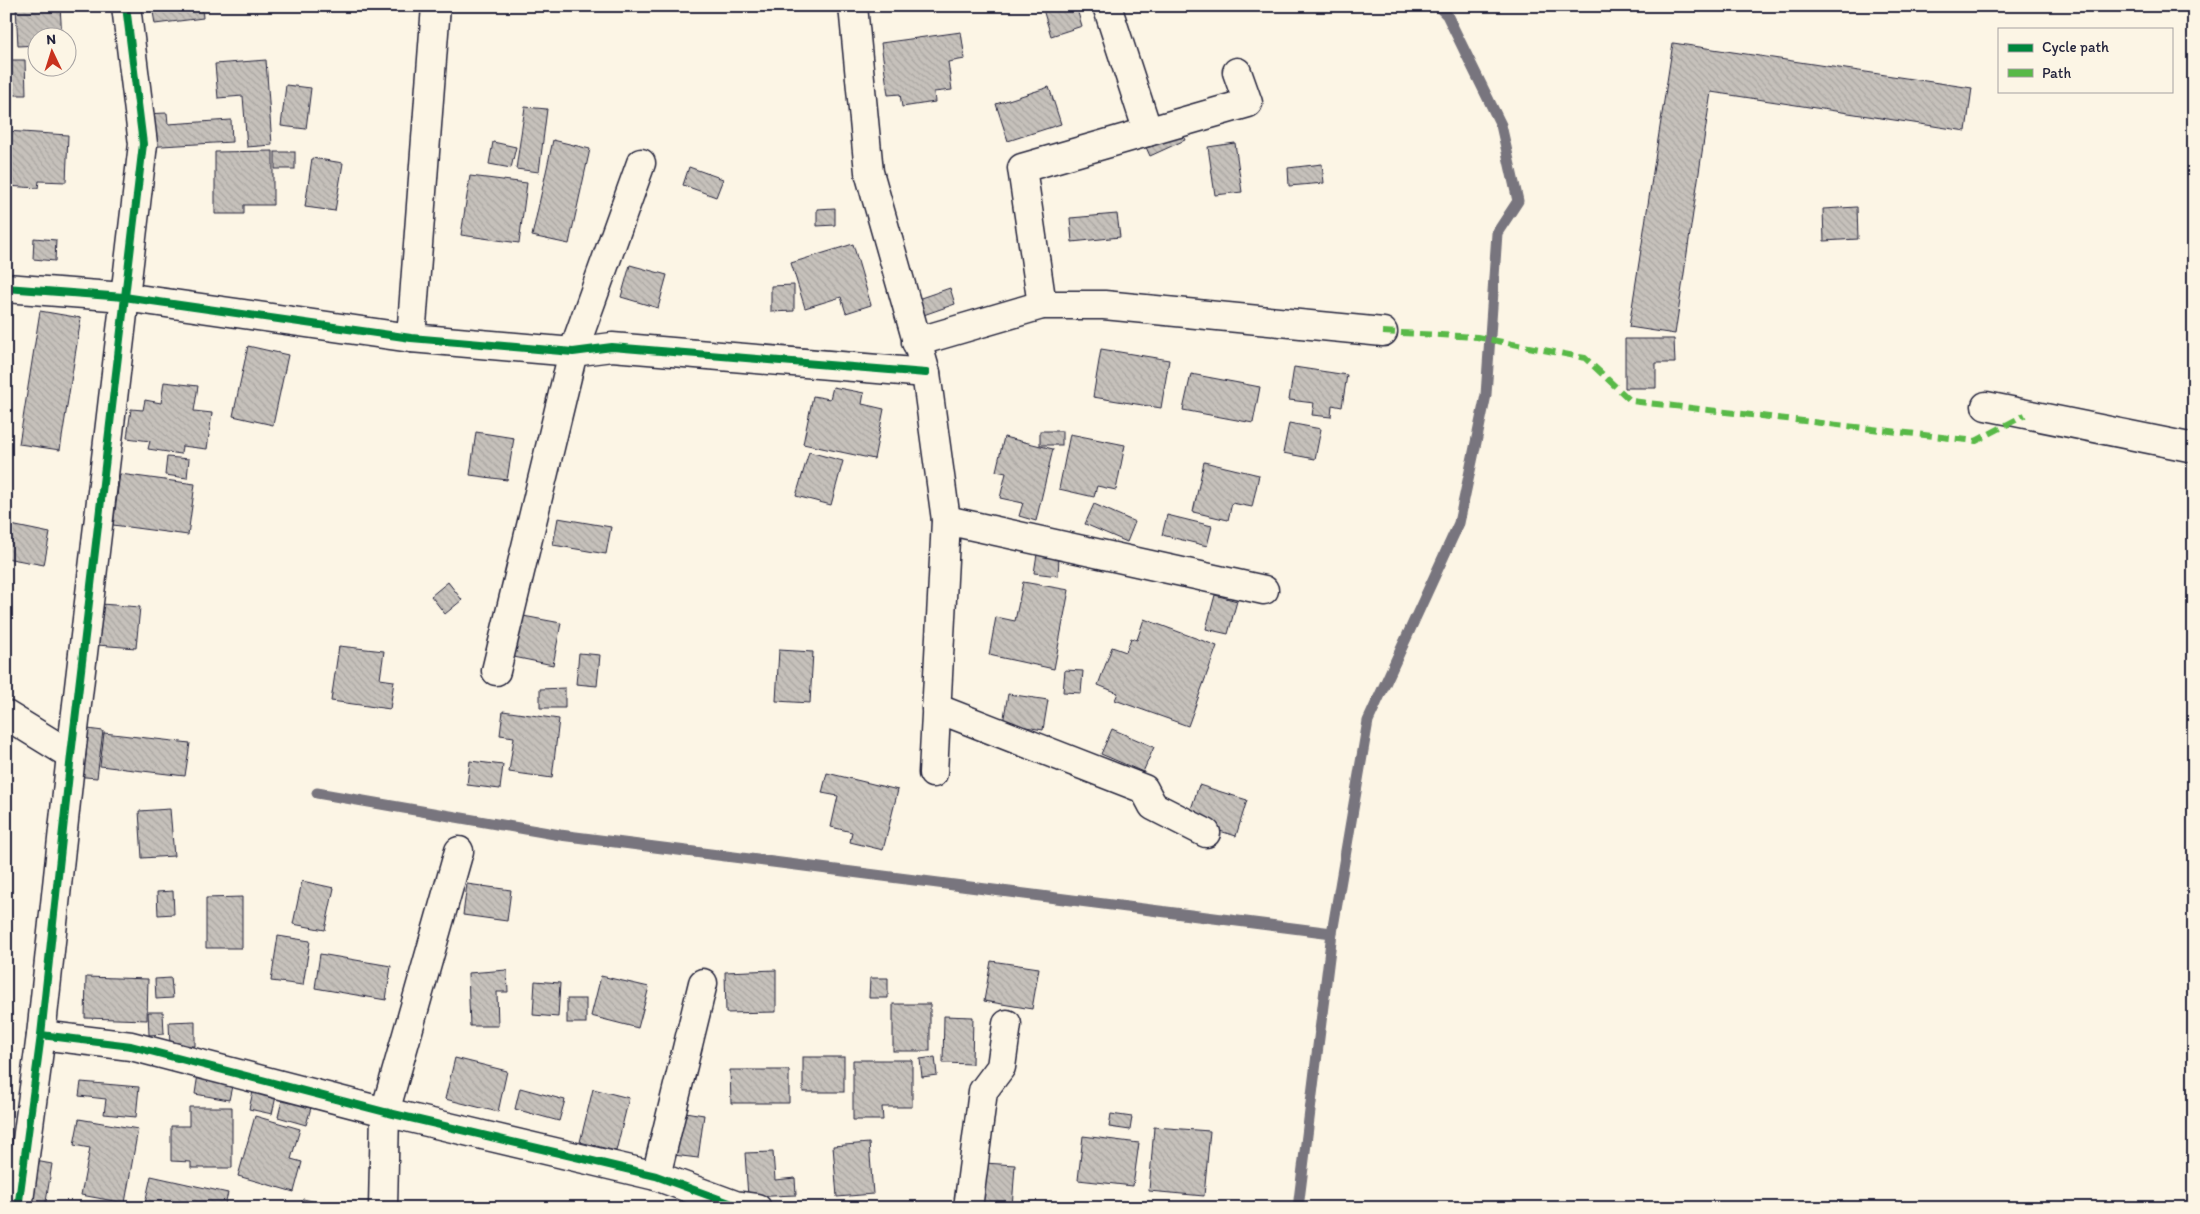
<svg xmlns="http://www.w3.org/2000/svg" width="2200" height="1214" viewBox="0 0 2200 1214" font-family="Itim,sans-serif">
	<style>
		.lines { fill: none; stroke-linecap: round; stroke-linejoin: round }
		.stream { stroke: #78757e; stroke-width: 11 }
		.building { fill: url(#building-back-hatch); stroke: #22223b }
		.minor-casing { stroke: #22223b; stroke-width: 31 }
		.minor { stroke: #fcf5e5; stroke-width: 28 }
		.quiet { stroke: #58b947; stroke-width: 6; stroke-dasharray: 12 6; stroke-linecap: butt }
		.cycleway-casing { stroke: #fcf5e5; stroke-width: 11 }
		.cycleway { stroke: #00873e; stroke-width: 8 }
	</style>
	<defs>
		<pattern id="building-back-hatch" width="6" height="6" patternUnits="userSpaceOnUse" patternTransform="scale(1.25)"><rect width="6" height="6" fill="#c6c1bb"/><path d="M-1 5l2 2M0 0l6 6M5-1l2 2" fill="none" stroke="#aaa6a2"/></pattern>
	</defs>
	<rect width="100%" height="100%" fill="#fcf5e5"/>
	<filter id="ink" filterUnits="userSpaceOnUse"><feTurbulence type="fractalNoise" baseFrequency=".02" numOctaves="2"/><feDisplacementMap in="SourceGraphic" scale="10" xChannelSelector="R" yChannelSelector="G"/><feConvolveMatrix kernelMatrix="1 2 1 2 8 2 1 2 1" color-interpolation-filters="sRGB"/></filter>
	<g filter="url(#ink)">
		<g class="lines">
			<g class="stream">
				<polyline points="317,793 560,835 1332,933"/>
				<polyline points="1298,1208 1332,933 1368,721 1459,523 1486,395 1497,233 1518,201 1501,125 1447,15 1438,6"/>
			</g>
		</g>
		<g class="building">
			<polygon points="16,6 60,6 62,38 38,38 38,45 18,46"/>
			<polygon points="152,6 202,6 203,18 155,24"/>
			<polygon points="1042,6 1076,6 1082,26 1051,36"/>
			<polygon points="961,32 965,59 948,62 952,90 934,92 935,102 902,107 900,94 888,95 881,43"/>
			<polygon points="1673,43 1972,88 1966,131 1711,92 1675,334 1629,327"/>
			<polygon points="6,60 25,60 26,95 6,95"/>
			<polygon points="266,60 272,145 247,147 243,96 218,98 215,64"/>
			<polygon points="286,85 311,88 306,129 281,126"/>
			<polygon points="1049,87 1061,124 1008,141 996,104"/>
			<polygon points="6,104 11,104 9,122 6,122"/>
			<polygon points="525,107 547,109 539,172 516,169"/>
			<polygon points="167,113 168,124 231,120 232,142 144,147 142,114"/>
			<polygon points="1176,121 1185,140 1150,156 1141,136"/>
			<polygon points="6,131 68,135 66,182 39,181 38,188 6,186"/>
			<polygon points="553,140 590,149 569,244 532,236"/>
			<polygon points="493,142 516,147 511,168 489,164"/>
			<polygon points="1235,143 1242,192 1215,195 1208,147"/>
			<polygon points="273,151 273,205 244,205 244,214 215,214 215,152"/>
			<rect x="275" y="152" width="20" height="17"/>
			<polygon points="312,158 343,163 335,211 305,207"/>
			<polygon points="1322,164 1324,183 1289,186 1288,168"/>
			<polygon points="689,167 723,179 716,197 683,185"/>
			<polygon points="470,176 527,183 519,243 461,235"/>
			<polygon points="1857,207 1858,239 1824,241 1823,209"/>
			<polygon points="835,208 835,225 817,226 817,209"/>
			<polygon points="1117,214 1120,237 1072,242 1070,218"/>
			<polygon points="34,238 56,240 55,261 33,259"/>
			<polygon points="853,244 871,305 846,313 841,297 805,308 791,263"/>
			<polygon points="630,265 667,275 658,308 621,297"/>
			<polygon points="794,285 794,311 771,312 771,286"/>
			<polygon points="950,288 955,304 915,318 909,302"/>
			<polygon points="40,311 81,318 60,450 19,444"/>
			<polygon points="1625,339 1674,339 1675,363 1656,363 1656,388 1625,388"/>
			<polygon points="248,346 288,355 273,425 233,416"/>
			<polygon points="1101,349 1169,360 1161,408 1093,397"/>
			<polygon points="1294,367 1347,375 1342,407 1332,405 1331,417 1312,415 1314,403 1289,400"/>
			<polygon points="1191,374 1260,387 1253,423 1183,410"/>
			<polygon points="164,382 198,386 194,411 212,413 207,449 182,446 181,454 148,449 150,441 127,438 131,409 143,410 145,400 161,403"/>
			<polygon points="833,387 864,393 862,404 884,409 874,459 803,444 813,396 830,399"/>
			<polygon points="1289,423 1321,429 1315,459 1283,453"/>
			<rect x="1040" y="431" width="22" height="14"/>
			<polygon points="476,432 514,438 507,480 470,475"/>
			<polygon points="1070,434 1125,445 1116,490 1097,486 1094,497 1059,489"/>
			<polygon points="1004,437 1053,449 1036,521 1019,516 1023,503 1000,498 1006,473 996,471"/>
			<polygon points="809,452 843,461 831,505 796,496"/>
			<polygon points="167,457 189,459 187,478 165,475"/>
			<polygon points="1204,462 1259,475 1252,507 1232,503 1228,520 1193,512"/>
			<polygon points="120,474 195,484 188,535 113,525"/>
			<polygon points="1094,504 1135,522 1127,542 1085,524"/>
			<polygon points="1167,515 1212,526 1207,546 1162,535"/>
			<polygon points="558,518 611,527 606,554 553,545"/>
			<polygon points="6,524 50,533 44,565 6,558"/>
			<polygon points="1037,554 1059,557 1058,576 1034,573"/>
			<polygon points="448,582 462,600 445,614 431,596"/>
			<polygon points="1023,582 1069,590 1054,669 989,655 996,617 1015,621"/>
			<polygon points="1215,595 1237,601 1228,634 1206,629"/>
			<polygon points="88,603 140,607 136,648 84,644"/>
			<polygon points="507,613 561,623 553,665 499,654"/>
			<polygon points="1144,619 1217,646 1188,726 1115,700 1118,693 1098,685 1112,647 1126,652 1131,638 1137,640"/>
			<polygon points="339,646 384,651 380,679 394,681 390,709 331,701"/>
			<polygon points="779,650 813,652 810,703 776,701"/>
			<polygon points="579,653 600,655 597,686 576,684"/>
			<polygon points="1065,670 1083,671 1081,693 1063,692"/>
			<polygon points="565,688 565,708 540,708 540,689"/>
			<polygon points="1008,694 1048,700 1043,730 1003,723"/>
			<polygon points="503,711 559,719 552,778 509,772 514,737 500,735"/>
			<polygon points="80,728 103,731 97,778 74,776"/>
			<polygon points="1112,729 1154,747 1143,772 1101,754"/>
			<polygon points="104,733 190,743 185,776 100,766"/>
			<polygon points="470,761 503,765 500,789 467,785"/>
			<polygon points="827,773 898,790 883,850 850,842 852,832 831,827 838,796 822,793"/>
			<polygon points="1199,785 1247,800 1236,836 1187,821"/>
			<polygon points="170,809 174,856 142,858 139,811"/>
			<polygon points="302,881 334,888 325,930 293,924"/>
			<polygon points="467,884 511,890 507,921 463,915"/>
			<polygon points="173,891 174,914 158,915 157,892"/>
			<polygon points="242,897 242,948 206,948 206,898"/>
			<polygon points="278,936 310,941 303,985 271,981"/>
			<polygon points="320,954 391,966 386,1000 315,988"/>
			<polygon points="991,961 1039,968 1032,1009 984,1001"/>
			<polygon points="507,970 508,992 497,992 498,1026 470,1026 468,973"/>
			<polygon points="776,970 776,1012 726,1013 725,972"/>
			<polygon points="601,976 649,987 638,1028 591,1016"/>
			<polygon points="86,977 148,979 147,1020 85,1018"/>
			<polygon points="171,978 173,998 156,999 155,979"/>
			<polygon points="870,978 888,978 888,998 869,998"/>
			<polygon points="535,981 560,983 558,1017 533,1015"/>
			<rect x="567" y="999" width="19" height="24"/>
			<rect x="893" y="1004" width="37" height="47"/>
			<polygon points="148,1012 163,1012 164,1034 149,1035"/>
			<polygon points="944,1016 973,1017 972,1064 943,1063"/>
			<polygon points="195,1021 195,1046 170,1047 169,1022"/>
			<rect x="803" y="1057" width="41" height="35"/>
			<polygon points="935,1057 937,1075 922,1077 920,1059"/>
			<polygon points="455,1058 507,1071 498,1112 445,1099"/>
			<polygon points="853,1060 912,1060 912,1107 882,1107 883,1120 853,1120"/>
			<polygon points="730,1070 789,1070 789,1103 731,1103"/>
			<polygon points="198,1074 233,1081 229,1100 195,1094"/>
			<polygon points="81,1082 139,1087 136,1117 104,1114 106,1099 79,1096"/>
			<polygon points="254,1087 277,1092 272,1114 249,1109"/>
			<polygon points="520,1088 565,1100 559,1121 515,1109"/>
			<polygon points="593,1089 629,1098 616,1151 580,1142"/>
			<polygon points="283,1096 312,1104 306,1125 278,1117"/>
			<polygon points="189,1107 232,1107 232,1168 191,1168 191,1162 171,1161 171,1126 189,1126"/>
			<polygon points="685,1112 704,1115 698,1158 657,1153 660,1133 681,1136"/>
			<polygon points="1111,1114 1132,1117 1130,1130 1109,1127"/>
			<polygon points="255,1116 300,1129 291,1159 302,1162 294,1192 238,1176"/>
			<polygon points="79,1119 138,1129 125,1203 81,1195 90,1148 74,1145"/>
			<polygon points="1154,1127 1210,1131 1204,1196 1149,1191"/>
			<polygon points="1083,1136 1139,1143 1133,1186 1078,1180"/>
			<polygon points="869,1143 873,1194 837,1197 833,1146"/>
			<polygon points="773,1152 775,1180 795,1178 796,1195 748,1197 745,1153"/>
			<polygon points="19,1158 52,1164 45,1208 11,1208"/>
			<polygon points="969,1162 1015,1165 1012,1208 966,1208"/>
			<polygon points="151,1176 228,1193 224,1208 144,1208"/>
			<polygon points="303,1199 347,1208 301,1208"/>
		</g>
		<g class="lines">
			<defs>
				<g id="minor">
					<polyline points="853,6 869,172 926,373 946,520 933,773"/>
					<polyline points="1107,6 1148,132"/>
					<polyline points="6,288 124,297 411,338 573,352 612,347 926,373"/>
					<polyline points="1042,305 1022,168 1248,103 1237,72"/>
					<polyline points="411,338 436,6"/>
					<polyline points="916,342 1042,305 1104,305 1383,332"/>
					<polyline points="1986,406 2194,448"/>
					<polyline points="946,520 1264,590"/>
					<polyline points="496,671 573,352 641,163"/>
					<polyline points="936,708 1144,789 1153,806 1206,833"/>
					<polyline points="6,715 71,755"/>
					<polyline points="41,1035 131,1046 385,1112 656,1176 735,1205 757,1208"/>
					<polyline points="656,1176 703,983"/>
					<polyline points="18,1208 41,1035 71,755 143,144 126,6"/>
					<polyline points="383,1208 385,1112 459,851"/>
					<polyline points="968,1208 983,1091 1001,1067 1007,1024"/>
				</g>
			</defs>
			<use href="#minor" class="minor-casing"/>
			<use href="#minor" class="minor"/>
			<polyline class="quiet" points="1383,332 1477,337 1585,358 1631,401 1976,441 2025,415"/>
			<defs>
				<g id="cycleway">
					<polyline points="6,288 124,297 411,338 573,352 612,347 926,373"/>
					<polyline points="41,1035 131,1046 385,1112 656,1176 735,1205 757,1208"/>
					<polyline points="18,1208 41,1035 71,755 143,144 126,6"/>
				</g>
			</defs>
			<use href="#cycleway" class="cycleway-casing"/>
			<use href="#cycleway" class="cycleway"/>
		</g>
	</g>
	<rect width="2200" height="1214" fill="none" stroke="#fcf5e5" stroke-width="25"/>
	<rect x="12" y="12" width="2175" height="1189" fill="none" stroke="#22223b" stroke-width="2" filter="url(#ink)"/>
	<rect x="1998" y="28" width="175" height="65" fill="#fcf5e5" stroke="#a5a1a1"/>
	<rect x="2008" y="44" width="25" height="8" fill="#00873e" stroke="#a5a1a1"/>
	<text x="2042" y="52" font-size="15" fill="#22223b">Cycle path</text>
	<rect x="2008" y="69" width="25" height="8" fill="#58b947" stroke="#a5a1a1"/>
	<text x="2042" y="78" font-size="15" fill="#22223b">Path</text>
	<g transform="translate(52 52) rotate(356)"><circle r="24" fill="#fcf5e5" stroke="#a5a1a1"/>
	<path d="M0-4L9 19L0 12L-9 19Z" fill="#c8321e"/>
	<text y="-8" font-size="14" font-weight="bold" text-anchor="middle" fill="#22223b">N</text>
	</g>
</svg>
